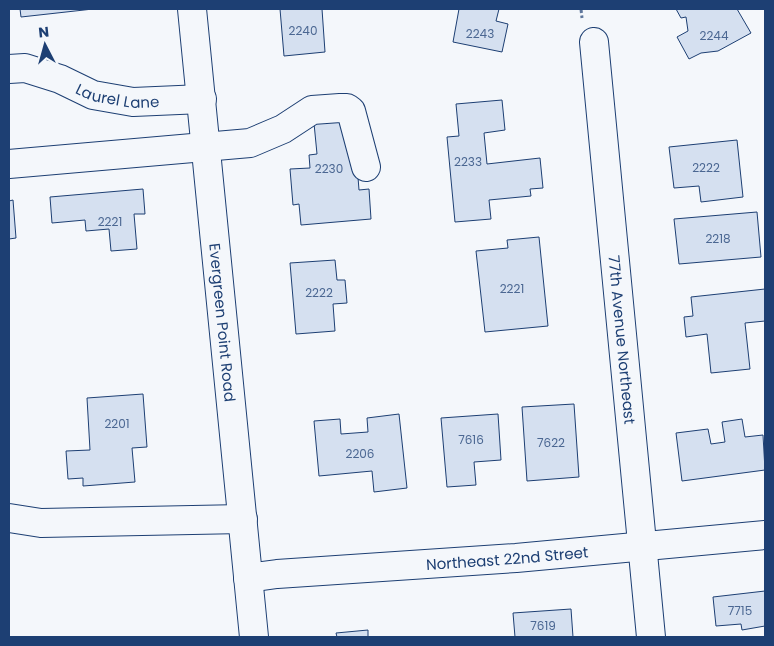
<svg xmlns="http://www.w3.org/2000/svg" width="774" height="646" viewBox="0 0 774 646" font-family="Poppins,sans-serif">
	<style>
		.building { fill: #d5e0f0; stroke: #1d3f73 }
		.lines { fill: none; stroke-linecap: round; stroke-linejoin: round }
		.minor-casing { stroke: #1d3f73; stroke-width: 30 }
		.path { stroke: #5e769c; stroke-width: 3; stroke-dasharray: 4 2.5; stroke-linecap: butt }
		.minor { stroke: #f4f7fb; stroke-width: 28 }
		.labels { text-anchor: middle; dominant-baseline: central; stroke-width: 4; stroke-linejoin: round; paint-order: stroke }
		.number-label { font-size: 12px; fill: #4b6792 }
		.street-label { font-size: 15px; fill: #1d3f73; stroke: #f4f7fb }
	</style>
	<rect width="100%" height="100%" fill="#f4f7fb"/>
	<g class="building">
		<polygon points="20,9 93,9 21,17"/>
		<polygon points="280,9 322,9 325,52 284,56"/>
		<polygon points="459,9 499,9 496,21 508,24 502,52 453,42"/>
		<polygon points="676,9 737,9 751,33 718,51 701,53 689,59 677,37 688,31 686,17 681,18"/>
		<polygon points="502,100 505,130 484,133 487,164 540,158 543,188 530,189 531,196 489,200 491,219 455,222 447,137 459,136 456,104"/>
		<polygon points="345,111 356,152 359,190 369,189 371,219 301,225 299,204 293,205 290,169 310,168 309,155 317,154 313,113"/>
		<polygon points="737,140 743,197 701,202 699,186 674,188 669,147"/>
		<polygon points="143,189 145,214 134,214 137,249 111,251 109,229 86,231 85,220 52,223 50,197"/>
		<polygon points="13,200 16,238 9,239 9,201"/>
		<polygon points="757,212 761,257 679,264 674,219"/>
		<polygon points="539,237 548,326 485,332 476,251 508,248 507,240"/>
		<polygon points="335,260 337,280 345,280 347,303 333,304 335,331 296,334 290,263"/>
		<polygon points="765,289 765,321 745,323 750,369 711,373 707,334 686,337 684,317 693,316 691,297"/>
		<polygon points="143,394 147,447 132,448 135,482 83,486 83,478 68,479 66,451 90,450 87,398"/>
		<polygon points="574,404 579,477 527,481 522,407"/>
		<polygon points="399,414 407,488 374,492 372,471 319,476 314,421 340,419 341,434 368,432 367,418"/>
		<polygon points="498,414 501,460 474,462 476,485 447,487 441,418"/>
		<polygon points="742,419 745,437 763,435 765,470 682,481 676,433 708,429 711,444 725,442 722,422"/>
		<polygon points="765,591 765,626 742,630 741,624 716,626 713,597"/>
		<polygon points="571,609 573,637 515,637 513,613"/>
		<polygon points="368,630 368,637 337,637 336,633"/>
	</g>
	<g class="lines">
		<defs>
			<g id="minor">
				<path id="s1" d="M192 9 254 637"/>
				<path id="s2" d="M594 42 651 637"/>
				<path id="s3" d="M9 69 25 68 60 79 93 95 133 102 202 99"/>
				<polyline points="9,164 250,143 283,129 312,110 340,108 347,108 351,111 366,167"/>
				<polyline points="9,518 41,523 243,519"/>
				<path id="s4" d="M248 578 277 574 516 558 765 535"/>
			</g>
		</defs>
		<use href="#minor" class="minor-casing"/>
		<polyline class="path" points="581,9 582,18"/>
		<use href="#minor" class="minor"/>
	</g>
	<g class="labels">
		<g class="number-label">
			<text x="303" y="30">2240</text>
			<text x="480" y="33">2243</text>
			<text x="714" y="35">2244</text>
			<text x="468" y="161">2233</text>
			<text x="706" y="167">2222</text>
			<text x="329" y="168">2230</text>
			<text x="110" y="221">2221</text>
			<text x="718" y="238">2218</text>
			<text x="512" y="288">2221</text>
			<text x="319" y="292">2222</text>
			<text x="117" y="423">2201</text>
			<text x="471" y="439">7616</text>
			<text x="551" y="442">7622</text>
			<text x="360" y="453">2206</text>
			<text x="740" y="610">7715</text>
			<text x="543" y="625">7619</text>
		</g>
		<g class="street-label">
			<text stroke="none"><textPath href="#s3" startOffset="114">Laurel Lane</textPath></text>
			<text stroke="none"><textPath href="#s1" startOffset="315">Evergreen Point Road</textPath></text>
			<text stroke="none"><textPath href="#s2" startOffset="299">77th Avenue Northeast</textPath></text>
			<text stroke="none"><textPath href="#s4" startOffset="260">Northeast 22nd Street</textPath></text>
		</g>
	</g>
	<rect width="774" height="646" fill="none" stroke="#1d3f73" stroke-width="20"/>
	<g transform="translate(45 45) rotate(354)" stroke="#f4f7fb" stroke-width="4" paint-order="stroke">
	<path d="M0-4L9 19L0 12L-9 19Z" fill="#1d3f73"/>
	<text y="-8" font-size="14" font-weight="bold" text-anchor="middle" fill="#1d3f73">N</text>
	</g>
</svg>
